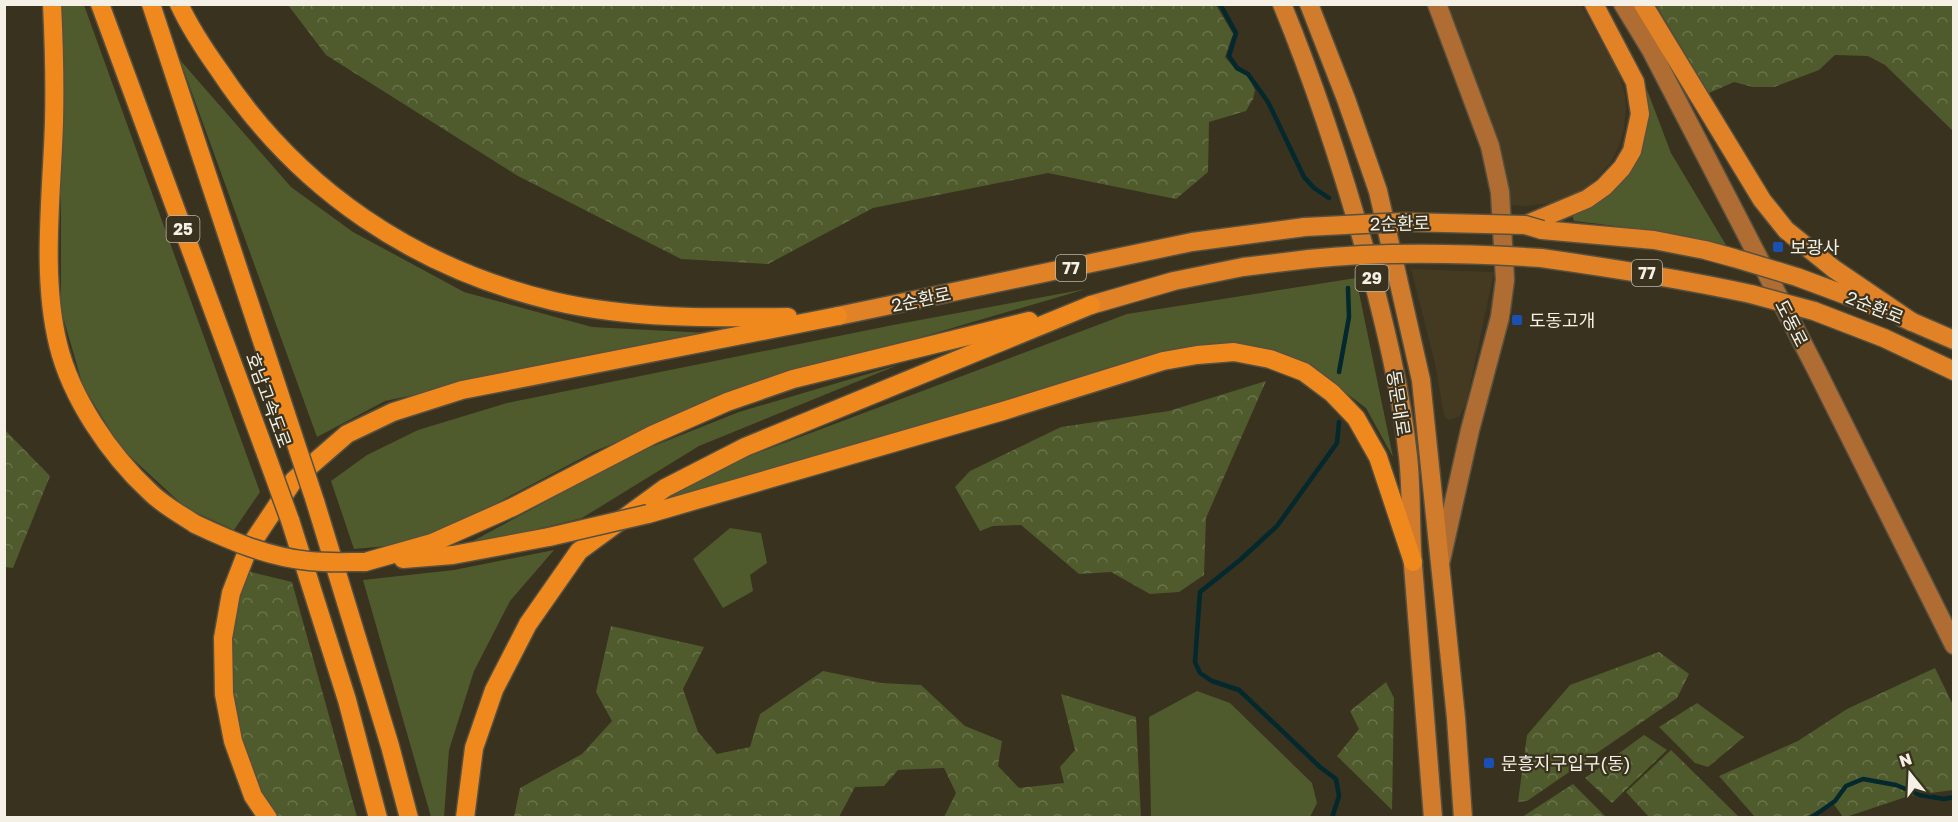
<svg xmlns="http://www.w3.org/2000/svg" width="1958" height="822" viewBox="0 0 1958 822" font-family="'Golos Text','Noto Sans KR',sans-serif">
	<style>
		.built { fill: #443a21 }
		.green { fill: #4f5b2c }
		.forest { fill: url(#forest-crowns) }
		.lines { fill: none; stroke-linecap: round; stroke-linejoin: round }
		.stream { stroke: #03282d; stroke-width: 4.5 }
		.secondary-casing { stroke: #57503f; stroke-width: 21 }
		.primary-casing { stroke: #57503f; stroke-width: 21 }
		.trunk-casing { stroke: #57503f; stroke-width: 21 }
		.motorway-casing { stroke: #57503f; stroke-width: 21 }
		.secondary { stroke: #af6d33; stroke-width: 18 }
		.primary { stroke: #d07c2c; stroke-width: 18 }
		.trunk { stroke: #e08225; stroke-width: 18 }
		.motorway { stroke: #ef891e; stroke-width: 18 }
		.trunk-bridge-casing { stroke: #57503f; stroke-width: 21; stroke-linecap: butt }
		.motorway-bridge-casing { stroke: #57503f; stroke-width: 21; stroke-linecap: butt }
		.trunk-bridge { stroke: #e08225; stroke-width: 18 }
		.motorway-bridge { stroke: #ef891e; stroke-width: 18 }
		.transit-dot { fill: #1a4fb4; stroke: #39321f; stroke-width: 2 }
		.labels { text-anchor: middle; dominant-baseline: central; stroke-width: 4.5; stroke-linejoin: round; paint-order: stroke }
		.shield { fill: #39321f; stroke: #bdb7aa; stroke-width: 1.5 }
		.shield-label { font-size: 16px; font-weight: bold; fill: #f5f0e5 }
		.street-label { font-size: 18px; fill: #f5f0e5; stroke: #39321f }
		.poi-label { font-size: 18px; fill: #f5f0e5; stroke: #39321f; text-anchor: start }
	</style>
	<defs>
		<pattern id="forest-crowns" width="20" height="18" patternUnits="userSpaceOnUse" patternTransform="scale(1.5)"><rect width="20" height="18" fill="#4f5b2c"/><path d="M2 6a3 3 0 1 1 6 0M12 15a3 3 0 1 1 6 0" fill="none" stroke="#69734a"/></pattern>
	</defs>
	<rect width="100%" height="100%" fill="#39321f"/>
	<g class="built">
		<polygon points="1447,5 1581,5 1618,71 1625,95 1626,109 1624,128 1620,143 1611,162 1597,178 1582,191 1553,203 1525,206 1509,205 1505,170 1497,141"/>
		<polygon points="1411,269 1494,272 1466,404 1459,417 1449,420 1444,416 1435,363"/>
	</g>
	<g class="green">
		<polygon points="56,5 84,5 260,492 234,530 186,508 121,448 83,386 61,310 61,49"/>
		<polygon points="180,60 291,187 353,232 464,292 592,327 709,333 385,401 317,437"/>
		<path d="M1644 82 1671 153 1729 250C1679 233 1626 227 1574 221L1572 215 1619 181Z"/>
		<polygon points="1356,278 1393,457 1366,408 1310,366 1237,350 664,500 720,467 1127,314"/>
		<polygon points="1086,289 754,386 595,451 444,531 409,544 354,549 331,481 367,455 418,430 507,403 893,325"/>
		<polygon points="898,365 699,446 582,518 460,548 636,453 739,412"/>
		<polygon points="730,528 761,533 767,563 750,575 753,591 723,608 693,559"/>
		<polygon points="554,550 510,601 474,671 449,750 444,817 431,817 363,580 454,570"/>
		<polygon points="1197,691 1230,703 1312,783 1317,803 1310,817 1151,817 1149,717"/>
	</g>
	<g class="forest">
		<polygon points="288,5 1216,5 1233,34 1225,57 1236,70 1248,76 1255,90 1253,99 1246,111 1209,122 1208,172 1176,199 1048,173 873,208 768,264 681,259 518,176 326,55"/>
		<polygon points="1656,5 1953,5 1953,131 1885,65 1868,56 1835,55 1819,70 1774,87 1753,87 1734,82 1709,93"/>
		<polygon points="1266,381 1206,518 1204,575 1179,592 1150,594 1111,572 1079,574 1021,525 993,526 980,531 955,487 970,471 1061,427 1169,411"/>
		<polygon points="4,429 50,476 13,568 5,567"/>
		<polygon points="243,570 292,582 357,817 274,817 245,760 228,695 224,631"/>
		<polygon points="611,626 704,647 683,689 698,732 717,754 750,747 760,714 823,671 881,683 921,685 965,726 1002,741 998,766 1019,788 1064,783 1060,767 1075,750 1061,694 1136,717 1141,817 944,817 956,793 944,768 898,770 884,786 855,787 839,817 514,817 520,788 582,754 612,721 596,692"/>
		<polygon points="1659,652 1689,674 1677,698 1527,801 1518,802 1527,735 1570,685"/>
		<polygon points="1935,668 1953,705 1953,790 1909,796 1846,817 1843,817 1833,803 1805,817 1755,817 1719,776 1798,741 1847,709"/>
		<polygon points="1386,682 1394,698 1392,810 1337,756 1359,729 1350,711"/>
		<polygon points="1697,703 1744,737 1708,767 1695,763 1659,727"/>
		<polygon points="1644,735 1667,750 1612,803 1585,778"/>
		<polygon points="1671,750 1739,817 1649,817 1626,792"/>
		<polygon points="1573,784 1606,817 1522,817"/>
	</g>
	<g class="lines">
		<g class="stream">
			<polyline points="1220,4 1236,33 1229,56 1237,68 1248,74 1268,102 1304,177 1314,188 1329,198"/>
			<polyline points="1339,372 1349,317 1348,288"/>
			<polyline points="1332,818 1339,796 1336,779 1320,767 1239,690 1212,681 1200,673 1195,662 1200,592 1240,560 1277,526 1337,443 1339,422"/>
			<polyline points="1811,818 1835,801 1846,786 1863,779 1896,785 1920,795 1944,799 1954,797"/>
		</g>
		<defs>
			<g id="secondary">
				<polyline points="1437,4 1490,146 1500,192 1505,280 1500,317 1470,430 1441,560"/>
				<polyline points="1623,4 1651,50 1816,369 1954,645"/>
			</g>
			<g id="primary">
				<path d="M1282 4C1316 87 1343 171 1367 257 1384 322 1401 389 1408 456 1412 492 1410 529 1413 565 1419 649 1426 733 1433 818"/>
				<polyline points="1309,4 1346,99 1378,191 1421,380 1456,718 1463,818"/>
			</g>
			<g id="trunk">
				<polyline points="1643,4 1762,200 1786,230 1834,269 1912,322"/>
				<polyline points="1525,225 1587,199 1604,187 1622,168 1632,151 1640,114 1635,82 1594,4"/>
				<polyline points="1542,230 1654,240 1705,250 1734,258"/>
				<path d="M1541 258C1612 268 1682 279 1751 294"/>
				<polyline points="1797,277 1875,306"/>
				<polyline points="1091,305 1174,281 1243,267 1309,259"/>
				<polyline points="1814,311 1884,338 1954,371"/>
				<polyline points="838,316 1192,242 1305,227"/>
				<polyline points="1903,318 1954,340"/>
			</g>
			<g id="motorway">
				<path d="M52 4C54 44 55 83 54 122 52 193 41 275 58 344 71 398 110 455 150 492 163 505 180 514 195 524"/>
				<polyline points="100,4 266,454"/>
				<polyline points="151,4 294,438"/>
				<path d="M179 4C190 28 204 49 219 70 298 190 415 268 553 301 630 319 710 318 788 317"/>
				<polyline points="315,501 390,746 409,818"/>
				<polyline points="648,514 1003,411 1163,361 1197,355 1234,352 1270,359 1304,372 1332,393 1356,418 1378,457 1413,562"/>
				<polyline points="290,520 347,700 378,818"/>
				<polyline points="403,559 453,555 549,537"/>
				<polyline points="365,562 432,543 513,507 652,435 727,402 793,379 1029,321"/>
				<polyline points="268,818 253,796 233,741 224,694 223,638 231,593 248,549 294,480 347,434 393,412 462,390 838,316"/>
				<polyline points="465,818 474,748 494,690 528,624 579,551 665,488 745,447 1091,305"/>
			</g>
		</defs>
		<use href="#secondary" class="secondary-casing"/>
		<use href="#primary" class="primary-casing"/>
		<use href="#trunk" class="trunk-casing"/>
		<use href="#motorway" class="motorway-casing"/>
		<use href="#secondary" class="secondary"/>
		<use href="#primary" class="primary"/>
		<use href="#trunk" class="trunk"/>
		<use href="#motorway" class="motorway"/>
		<defs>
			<g id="trunk-bridge">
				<polyline points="1305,227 1404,222 1525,225 1542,230"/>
				<polyline points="1734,258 1797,277"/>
				<path d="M1309 259C1386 251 1463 253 1541 258"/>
				<polyline points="1751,294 1814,311"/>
			</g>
			<g id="motorway-bridge">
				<polyline points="294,438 315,501"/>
				<polyline points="266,454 290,520"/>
				<path d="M195 524C231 541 268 557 309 561 328 563 347 562 365 562"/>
				<polyline points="549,537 648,514"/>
			</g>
		</defs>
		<use href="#trunk-bridge" class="trunk-bridge-casing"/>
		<use href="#motorway-bridge" class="motorway-bridge-casing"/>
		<use href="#trunk-bridge" class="trunk-bridge"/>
		<use href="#motorway-bridge" class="motorway-bridge"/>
	</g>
	<g class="transit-dot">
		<rect x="1772" y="241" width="12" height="12" rx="3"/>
		<rect x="1511" y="314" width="12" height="12" rx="3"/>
		<rect x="1483" y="757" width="12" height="12" rx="3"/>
	</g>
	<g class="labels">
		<g class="shield">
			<rect x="166.5" y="216" width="33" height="26" rx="4.5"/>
			<rect x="1056" y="255" width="30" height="26" rx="4.5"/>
			<rect x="1632" y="260" width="30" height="26" rx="4.5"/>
			<rect x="1355.5" y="265" width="33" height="26" rx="4.5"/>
		</g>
		<g class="shield-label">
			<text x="183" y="229">25</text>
			<text x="1071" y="268">77</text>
			<text x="1647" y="273">77</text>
			<text x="1372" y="278">29</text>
		</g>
		<g class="street-label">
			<text transform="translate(1400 223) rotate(-1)">2순환로</text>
			<text transform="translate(921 299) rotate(-12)">2순환로</text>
			<text transform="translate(1875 307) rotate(22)">2순환로</text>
			<text transform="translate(1792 323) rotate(63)">도동로</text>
			<text transform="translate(269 400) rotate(70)">호남고속도로</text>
			<text transform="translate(1399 403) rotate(81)">동문대로</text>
		</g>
		<g class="poi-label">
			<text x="1790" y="247">보광사</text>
			<text x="1529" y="320">도동고개</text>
			<text x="1501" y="763">문흥지구입구(동)</text>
		</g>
	</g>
	<rect width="1958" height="822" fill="none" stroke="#f5f0e5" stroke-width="12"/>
	<g transform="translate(1910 774) rotate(342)" stroke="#39321f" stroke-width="4.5" paint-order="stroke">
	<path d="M0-4.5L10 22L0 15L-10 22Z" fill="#f5f0e5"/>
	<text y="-9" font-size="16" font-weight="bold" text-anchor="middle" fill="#f5f0e5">N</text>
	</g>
</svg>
